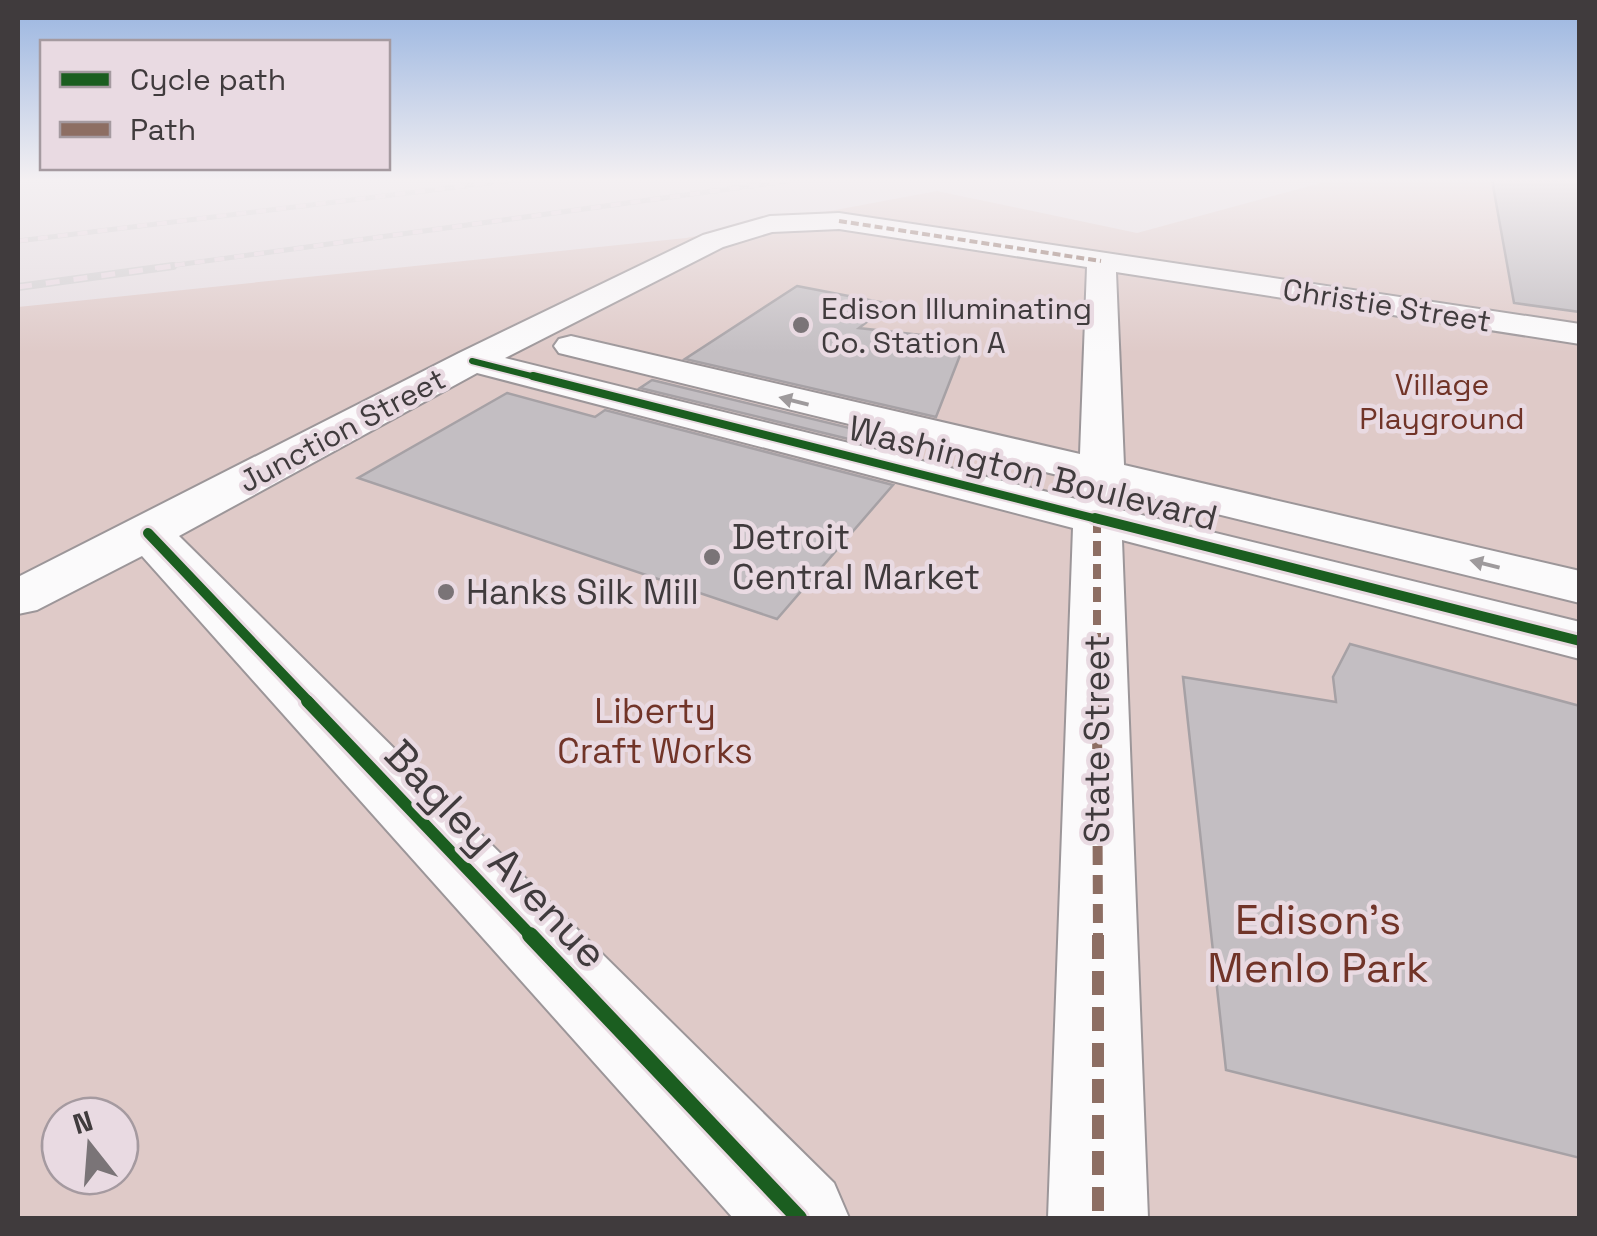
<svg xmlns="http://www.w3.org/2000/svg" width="1597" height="1236" viewBox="0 0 1597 1236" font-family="'Space Grotesk',sans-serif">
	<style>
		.green { fill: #dfcac8; fill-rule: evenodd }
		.building { fill: #c3bec2; stroke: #a6a1a5; stroke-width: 2.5 }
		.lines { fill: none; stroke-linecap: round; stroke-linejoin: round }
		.minor-casing { stroke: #9c9699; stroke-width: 4 }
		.minor { fill: #fbfafb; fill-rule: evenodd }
		.rail-far1-casing { stroke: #d3d0d2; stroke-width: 5 }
		.rail-casing { stroke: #d3d0d2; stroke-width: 8 }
		.rail-far1 { stroke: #e9dae2; stroke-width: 4; stroke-dasharray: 10; stroke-linecap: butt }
		.rail { stroke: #e9dae2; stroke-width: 5; stroke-dasharray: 14; stroke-linecap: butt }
		.quiet-far4 { stroke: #8d6e63; stroke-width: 4; stroke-dasharray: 8 4; stroke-linecap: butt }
		.quiet-far3 { stroke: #8d6e63; stroke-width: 6; stroke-dasharray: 11 6; stroke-linecap: butt }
		.quiet-far2 { stroke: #8d6e63; stroke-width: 8; stroke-dasharray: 15 8; stroke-linecap: butt }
		.quiet-far1 { stroke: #8d6e63; stroke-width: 10; stroke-dasharray: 19 10; stroke-linecap: butt }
		.quiet { stroke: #8d6e63; stroke-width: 12; stroke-dasharray: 24 12; stroke-linecap: butt }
		.cycleway-far4-casing { stroke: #e9dae2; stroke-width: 10 }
		.cycleway-far3-casing { stroke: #e9dae2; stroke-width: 12 }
		.cycleway-far2-casing { stroke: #e9dae2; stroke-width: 16 }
		.cycleway-far1-casing { stroke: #e9dae2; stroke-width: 19 }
		.cycleway-casing { stroke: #e9dae2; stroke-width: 22 }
		.cycleway-far4 { stroke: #1b5e20; stroke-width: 6 }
		.cycleway-far3 { stroke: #1b5e20; stroke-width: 8 }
		.cycleway-far2 { stroke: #1b5e20; stroke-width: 10 }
		.cycleway-far1 { stroke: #1b5e20; stroke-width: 12 }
		.cycleway { stroke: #1b5e20; stroke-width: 16 }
		.oneway { fill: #9e9a9c }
		.poi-dot { fill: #7a7477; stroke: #e9dae2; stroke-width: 4 }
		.labels { text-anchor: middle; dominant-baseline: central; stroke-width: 9; stroke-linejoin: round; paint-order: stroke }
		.far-street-label { font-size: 30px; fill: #403b3d; stroke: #e9dae2 }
		.far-poi-label { font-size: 30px; fill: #403b3d; stroke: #e9dae2; text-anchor: start }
		.far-park-label { font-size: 30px; fill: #713428; stroke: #e9dae2 }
		.street-label { font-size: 35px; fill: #403b3d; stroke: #e9dae2 }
		.poi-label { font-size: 35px; fill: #403b3d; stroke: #e9dae2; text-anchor: start }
		.park-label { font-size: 35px; fill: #713428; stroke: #e9dae2 }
		.near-street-label { font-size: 42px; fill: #403b3d; stroke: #e9dae2 }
		.near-park-label { font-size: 42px; fill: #713428; stroke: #e9dae2 }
	</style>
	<rect width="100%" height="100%" fill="#e6dee2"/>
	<path class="green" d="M1332 180H1579V1218H18V307L686 238 937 191 1137 233ZM60 1116H120V1176H60Z"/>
	<g class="building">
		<polygon points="1492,180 1580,180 1580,312 1514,303"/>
		<polygon points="797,286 890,304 859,328 966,340 936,417 685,359"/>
		<polygon points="652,380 924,446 918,456 640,388"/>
		<polygon points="507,393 595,417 605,410 893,485 777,619 358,478"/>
		<polygon points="1350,644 1580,706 1580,1158 1226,1070 1183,677 1336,702 1333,677"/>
	</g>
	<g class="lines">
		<defs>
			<path id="minor" d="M839 213 1580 324V344L1116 272 1124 465 1580 571V603L1123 491 1121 510 1580 622V659L1122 540 1148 1218H1048L1073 528 477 373 179 536 834 1183 849 1218H733L142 556 37 610 18 614V577L459 353 703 235 770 216ZM839 229 1087 267 1080 454 571 336 559 339 554 346 559 353 1078 480 1076 499 505 358 723 247 772 232Z"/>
		</defs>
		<use href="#minor" class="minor-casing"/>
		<use href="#minor" class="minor"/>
		<defs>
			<g id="rail-far1">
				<polyline points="18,241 513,180"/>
				<polyline points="155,268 794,180"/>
			</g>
			<polyline id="rail" points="18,287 173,266"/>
		</defs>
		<use href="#rail-far1" class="rail-far1-casing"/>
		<use href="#rail" class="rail-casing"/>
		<use href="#rail-far1" class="rail-far1"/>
		<use href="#rail" class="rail"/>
		<polyline class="quiet-far4" points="839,221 1101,261"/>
		<polyline class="quiet-far3" points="1097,516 1097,521"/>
		<polyline class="quiet-far2" points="1097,518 1097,703"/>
		<polyline class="quiet-far1" points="1097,701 1098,937"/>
		<polyline class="quiet" points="1098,935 1098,1218"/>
		<defs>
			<polyline id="cycleway-far4" points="472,361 543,379"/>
			<polyline id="cycleway-far3" points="533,376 1105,521"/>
			<g id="cycleway-far2">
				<polyline points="1095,518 1580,641"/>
				<polyline points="148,533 310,703"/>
			</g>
			<polyline id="cycleway-far1" points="307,701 532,937"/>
			<polyline id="cycleway" points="530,935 799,1218"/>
		</defs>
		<use href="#cycleway-far4" class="cycleway-far4-casing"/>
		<use href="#cycleway-far3" class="cycleway-far3-casing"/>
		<use href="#cycleway-far2" class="cycleway-far2-casing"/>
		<use href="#cycleway-far1" class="cycleway-far1-casing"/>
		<use href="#cycleway" class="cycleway-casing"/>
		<use href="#cycleway-far4" class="cycleway-far4"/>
		<use href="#cycleway-far3" class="cycleway-far3"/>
		<use href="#cycleway-far2" class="cycleway-far2"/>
		<use href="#cycleway-far1" class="cycleway-far1"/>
		<use href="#cycleway" class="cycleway"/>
	</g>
	<defs><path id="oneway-solid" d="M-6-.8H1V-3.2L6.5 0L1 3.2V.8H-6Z" transform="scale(2.5)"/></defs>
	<g class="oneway">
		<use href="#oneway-solid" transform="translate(794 401) rotate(-166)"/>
		<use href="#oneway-solid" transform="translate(1485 564) rotate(-166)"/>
	</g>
	<linearGradient id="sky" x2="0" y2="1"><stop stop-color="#98b4e0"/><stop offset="0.51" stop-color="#f4f0f2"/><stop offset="1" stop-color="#f4f0f2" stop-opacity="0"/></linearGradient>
	<rect width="1597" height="353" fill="url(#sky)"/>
	<g class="poi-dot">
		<circle cx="801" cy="325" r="10"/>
		<circle cx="712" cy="557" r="10"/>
		<circle cx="446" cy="592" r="10"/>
	</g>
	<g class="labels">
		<g class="far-street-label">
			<text transform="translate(1387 305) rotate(9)">Christie Street</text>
			<text transform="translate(342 430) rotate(-28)">Junction Street</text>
		</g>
		<g class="far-poi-label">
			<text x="821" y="308">Edison Illuminating<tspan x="821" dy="34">Co. Station A</tspan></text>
		</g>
		<g class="far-park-label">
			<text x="1442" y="384">Village<tspan x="1442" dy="34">Playground</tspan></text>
		</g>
		<g class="street-label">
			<text transform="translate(1033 473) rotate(14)">Washington Boulevard</text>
			<text transform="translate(1097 739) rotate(-90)">State Street</text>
		</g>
		<g class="poi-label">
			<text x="732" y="537">Detroit<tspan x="732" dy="40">Central Market</tspan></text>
			<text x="466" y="592">Hanks Silk Mill</text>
		</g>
		<g class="park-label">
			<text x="655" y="711">Liberty<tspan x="655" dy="40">Craft Works</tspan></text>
		</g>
		<g class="near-street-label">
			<text transform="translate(496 854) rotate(46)">Bagley Avenue</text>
		</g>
		<g class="near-park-label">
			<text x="1318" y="919">Edison's<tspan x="1318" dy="48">Menlo Park</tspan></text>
		</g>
	</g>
	<rect width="1597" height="1236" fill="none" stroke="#403b3d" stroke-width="40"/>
	<rect x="40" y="40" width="350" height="130" fill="#e9dae2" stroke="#a59aa0" stroke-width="2.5"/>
	<rect x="60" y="72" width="50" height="15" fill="#1b5e20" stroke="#a59aa0" stroke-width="2.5"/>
	<text x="130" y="90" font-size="30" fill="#403b3d">Cycle path</text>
	<rect x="60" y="122" width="50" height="15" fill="#8d6e63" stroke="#a59aa0" stroke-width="2.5"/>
	<text x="130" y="140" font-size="30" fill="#403b3d">Path</text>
	<g transform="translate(90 1146) rotate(343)"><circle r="48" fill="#e9dae2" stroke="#a59aa0" stroke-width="2.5"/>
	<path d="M0-8L18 38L0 25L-18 38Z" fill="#7a7477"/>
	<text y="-15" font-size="28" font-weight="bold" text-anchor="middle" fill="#403b3d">N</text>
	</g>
</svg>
